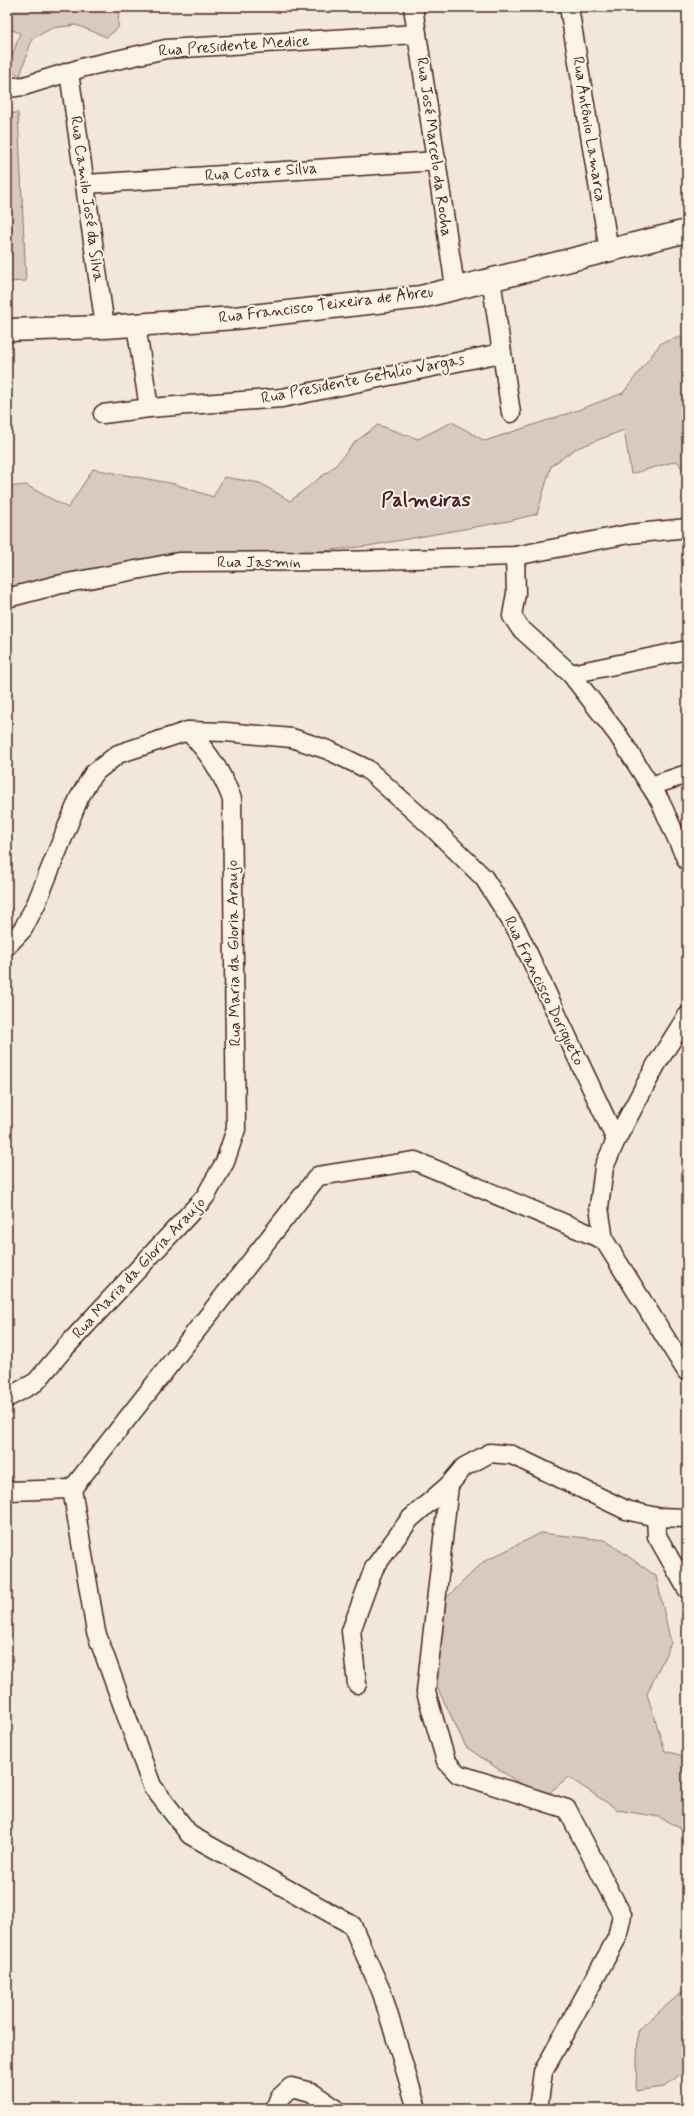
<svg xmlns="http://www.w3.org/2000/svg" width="694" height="2116" viewBox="0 0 694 2116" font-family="Mynerve,sans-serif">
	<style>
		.green { fill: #d8cac0; stroke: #917476 }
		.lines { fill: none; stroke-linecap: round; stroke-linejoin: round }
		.minor-casing { stroke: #4a1f2b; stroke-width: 21 }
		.tertiary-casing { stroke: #4a1f2b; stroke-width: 25 }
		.minor { stroke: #fcf5e5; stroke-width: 18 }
		.tertiary { stroke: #fcf5e5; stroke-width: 22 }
		.labels { text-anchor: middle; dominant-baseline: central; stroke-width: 4; stroke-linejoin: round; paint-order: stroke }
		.street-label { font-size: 16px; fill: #4a1f2b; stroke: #fcf5e5 }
		.district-label { font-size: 20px; font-weight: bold; fill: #4a1f2b; stroke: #fcf5e5 }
	</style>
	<rect width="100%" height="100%" fill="#f1e8da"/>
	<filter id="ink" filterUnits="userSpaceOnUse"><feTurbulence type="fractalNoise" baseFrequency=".025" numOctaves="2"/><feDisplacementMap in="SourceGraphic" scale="8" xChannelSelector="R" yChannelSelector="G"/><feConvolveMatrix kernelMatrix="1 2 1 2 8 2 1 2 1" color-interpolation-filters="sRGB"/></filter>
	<g filter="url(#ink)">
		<g class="green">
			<polygon points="7,7 119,7 118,28 107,37 76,25 52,28 32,39 20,76 8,68 20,33 7,28"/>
			<polygon points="7,113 18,113 26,281 7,282"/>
			<polygon points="687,335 687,476 677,461 631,474 624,430 575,449 551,466 537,514 509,521 368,546 122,573 7,607 7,487 26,485 68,508 93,469 175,484 213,497 224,477 260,483 290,501 335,466 355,442 378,425 418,439 452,422 485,441 578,410 623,393 661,343"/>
			<polygon points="541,1533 605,1540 656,1576 671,1643 647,1694 665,1751 687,1757 687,1832 659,1817 618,1810 568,1777 542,1799 466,1747 425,1662 436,1608 483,1562"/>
			<polygon points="687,1988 687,2069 664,2087 636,2091 638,2030"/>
		</g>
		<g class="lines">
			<defs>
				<g id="minor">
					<polyline points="413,7 455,287"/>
					<polyline points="569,7 609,251"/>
					<polyline points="69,72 105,327"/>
					<polyline points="7,88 24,86 85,67 166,49 417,34"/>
					<polyline points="86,184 437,161"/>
					<polyline points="491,279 511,413"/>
					<polyline points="136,325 149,408"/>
					<polyline points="103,414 149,408 282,398 501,353"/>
					<polyline points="515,556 516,593 512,616 520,628 571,674 618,735 660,801 687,861"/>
					<polyline points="7,598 57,585 178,562 343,561 515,556 629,534 687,528"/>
					<polyline points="571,674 687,650"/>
					<polyline points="651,786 687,774"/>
					<polyline points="7,946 23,929 36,904 79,798 93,774 118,754 188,731 226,732 292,738 328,750 367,769 433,828 484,878 517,930 616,1140"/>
					<polyline points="687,1016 656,1065 616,1140 604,1167 599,1207 604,1240 687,1372"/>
					<path d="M7 1398 36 1382 63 1350 205 1197 225 1162 236 1129 232 799C221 771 209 753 188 731"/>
					<polyline points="449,1485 426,1692 446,1761 458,1774 567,1809 622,1915 617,1938 543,2072 538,2109"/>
					<polyline points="7,1491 72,1489"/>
					<polyline points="656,1517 657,1536 687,1589"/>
					<polyline points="357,1684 351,1631 374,1568 410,1519 449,1485 464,1467 490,1453 512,1455 626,1510 656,1517 687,1518"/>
					<polyline points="275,2109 279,2098 291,2087 311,2092 336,2109"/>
					<polyline points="417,2109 382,1993 352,1925 190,1835 152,1786 96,1632 72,1489 318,1176 415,1161 604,1240"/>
				</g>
				<polyline id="tertiary" points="7,330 105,327 235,318 421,297 687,231"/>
			</defs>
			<use href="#minor" class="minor-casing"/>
			<use href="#tertiary" class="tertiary-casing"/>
			<use href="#minor" class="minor"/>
			<use href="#tertiary" class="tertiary"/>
		</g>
	</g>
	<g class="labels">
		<g class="street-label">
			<text transform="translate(234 46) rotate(-4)">Rua Presidente Medice</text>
			<text transform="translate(589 129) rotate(81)">Rua Antônio Lamarca</text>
			<text transform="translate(434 147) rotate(82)">Rua José Marcelo da Rocha</text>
			<text transform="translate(261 172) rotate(-4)">Rua Costa e Silva</text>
			<text transform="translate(87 199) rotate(82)">Rua Camilo José da Silva</text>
			<text transform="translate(326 305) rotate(-7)">Rua Francisco Teixeira de Abreu</text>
			<text transform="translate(363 379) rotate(-11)">Rua Presidente Getulio Vargas</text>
			<text x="259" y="562">Rua Jasmin</text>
			<text transform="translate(234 953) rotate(-91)">Rua Maria da Gloria Araujo</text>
			<text transform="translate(544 991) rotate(64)">Rua Francisco Dorigueto</text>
			<text transform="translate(139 1268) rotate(-47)">Rua Maria da Gloria Araujo</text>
		</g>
		<g class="district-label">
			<text x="426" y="500">Palmeiras</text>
		</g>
	</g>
	<rect width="694" height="2116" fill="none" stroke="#fcf5e5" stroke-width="24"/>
	<rect x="12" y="12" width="670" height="2092" fill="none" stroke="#4a1f2b" stroke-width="1.5" filter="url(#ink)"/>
</svg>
